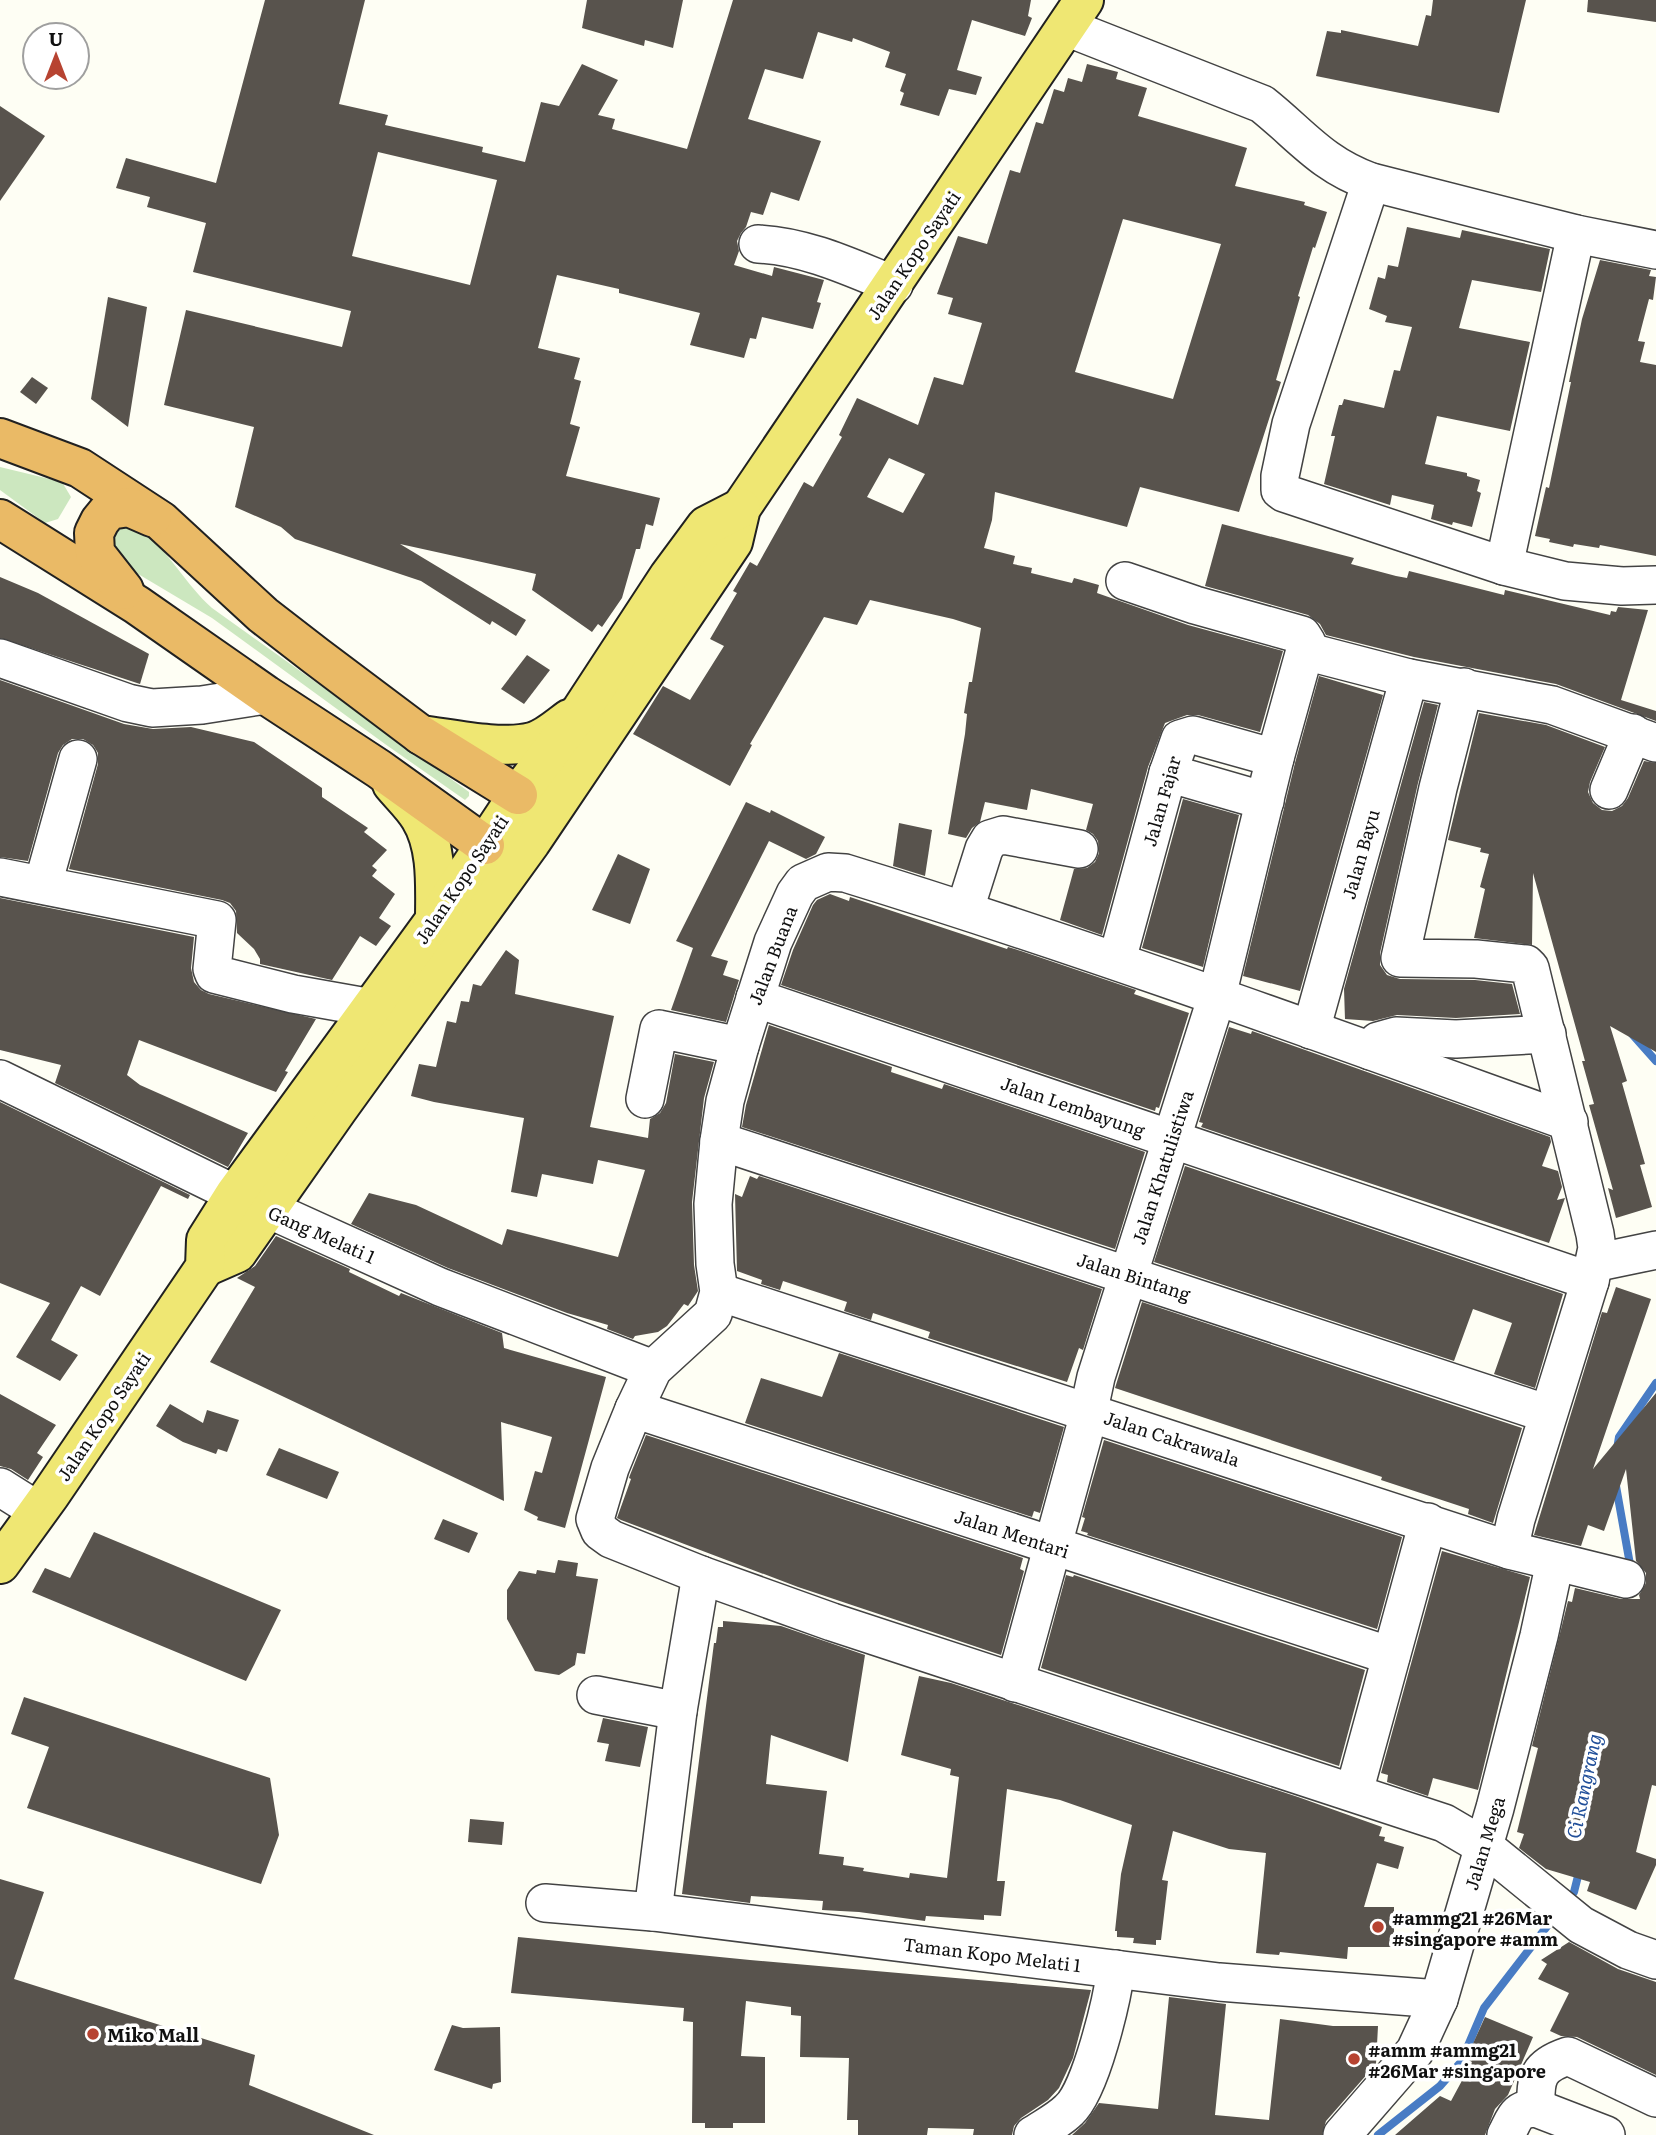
<svg xmlns="http://www.w3.org/2000/svg" width="1656" height="2135" viewBox="0 0 1656 2135" font-family="Literata,serif">
	<style>
		.green { fill: #cce7bf }
		.lines { fill: none; stroke-linecap: round; stroke-linejoin: round }
		.stream { stroke: #487cc4; stroke-width: 8 }
		.building { fill: #58534d; fill-rule: evenodd }
		.minor-casing { stroke: #434343; stroke-width: 40 }
		.major-casing { stroke: #212121; stroke-width: 42 }
		.highway-casing { stroke: #212121; stroke-width: 42 }
		.minor { stroke: #fff; stroke-width: 37 }
		.major { stroke: #efe773; stroke-width: 38 }
		.highway { stroke: #eaba66; stroke-width: 38 }
		.poi-dot { fill: #b74331; stroke: #fff; stroke-width: 2.5 }
		.labels { text-anchor: middle; dominant-baseline: central; stroke-width: 7; stroke-linejoin: round; paint-order: stroke }
		.street-label { font-size: 18px; fill: #101010; stroke: #fff }
		.poi-label { font-size: 18px; font-weight: bold; fill: #101010; stroke: #fff; text-anchor: start }
		.water-label { font-size: 19px; font-style: italic; fill: #214f9a; stroke: #fff }
	</style>
	<rect width="100%" height="100%" fill="#fefef4"/>
	<g class="green">
		<polygon points="0,467 62,482 71,497 58,519 45,523 0,490"/>
		<path d="M120 523C127 525 136 526 141 530 169 551 186 585 212 608L465 789 469 792V796L465 800 385 744 212 618 113 559 109 534Z"/>
	</g>
	<g class="lines">
		<g class="stream">
			<polyline points="1632,1034 1656,1061"/>
			<polyline points="1617,1449 1619,1437 1656,1383"/>
			<polyline points="1616,1486 1631,1570"/>
			<polyline points="1567,1901 1574,1892 1580,1868"/>
			<polyline points="1378,2135 1440,2086 1461,2062 1484,2008 1555,1916"/>
		</g>
	</g>
	<g class="building">
		<path d="M265 0H365L339 104 388 115 385 125 483 147 482 152 525 162 541 102 559 106 582 64 618 80 598 115 615 119 612 129 687 149 733 0H1031L1028 16 1032 18 1025 36 972 20 957 70 982 77 976 95 949 89 939 116 900 105 904 93 900 91 906 74 885 67 890 52 853 38 852 42 818 32 803 79 765 69 748 119 821 141 799 201 771 192 763 215 751 212 746 227 741 233 737 241 739 251 734 265 772 276 774 267 824 280 817 302 821 303 813 329 762 317 756 339 750 338 744 358 690 345 700 313 619 293V289L557 275 538 348 580 358 574 379 581 381 570 424 580 427 566 476 660 498 653 526 646 524 640 549H636L622 598 602 627 598 624 592 632 532 590 536 574 400 544 526 620 516 636 492 621 490 625 421 581 295 539 281 527 235 507 254 427 164 405 186 310 342 347 351 311 193 272 206 223 147 207 150 197 116 188 126 158 216 183ZM378 152 497 180 470 285 352 256Z"/>
		<polygon points="587,0 683,0 673,48 645,40 644,46 582,28"/>
		<polygon points="1433,0 1526,0 1499,113 1316,76 1327,31 1341,33 1341,30 1418,46 1426,15 1431,16"/>
		<polygon points="1588,0 1656,0 1656,22 1587,12"/>
		<path d="M1087 64 1118 72 1116 79 1147 88 1138 116 1247 148 1235 186 1305 202 1304 205 1327 212 1315 248 1313 247 1298 296 1300 297 1276 380 1281 382 1239 512 1140 487 1127 527 995 492 992 520 984 548 1015 556 1013 564 1032 568 1031 573 1072 583 1074 578 1099 585 1097 593 1188 625 1283 651 1260 732 1198 715H1187L1165 723 1148 767 1102 935 1060 920 1074 869 1087 868 1095 862 1099 853 1098 841 1093 834 1086 830 1093 804 1031 789 1027 810 985 802 980 822 972 828 966 838 948 834 965 734 967 714 964 713 969 682H972L981 628 953 619 870 600 857 625 824 617 750 744 752 745 730 786 633 734 663 686 690 700 724 646 710 639 737 593 733 591 750 562 757 566 804 482 813 487 842 437 839 435 857 398 918 425 934 377 963 385 982 323 948 314 953 298 937 294 958 236 987 244 1010 170 1020 173 1036 122 1043 124 1054 89 1064 92 1068 78 1082 82ZM1123 219 1221 244 1173 399 1075 372ZM889 458 925 474 903 513 867 497Z"/>
		<polygon points="0,106 45,136 0,201"/>
		<polygon points="1407,227 1460,238 1462,230 1550,249 1541,292 1472,280 1459,328 1530,342 1510,431 1437,416 1425,464 1467,473 1467,476 1480,480 1477,491 1481,493 1472,527 1453,522 1452,525 1431,519 1434,505 1392,495 1390,505 1324,484 1335,436 1331,436 1339,405 1342,405 1344,399 1384,408 1394,370 1400,371 1412,327 1385,322 1387,316 1369,309 1378,277 1385,279 1388,265 1398,267"/>
		<polygon points="1600,260 1651,270 1649,276 1656,277 1653,300 1649,299 1638,341 1645,342 1640,362 1656,365 1656,556 1600,545 1599,548 1574,544 1573,547 1549,542 1550,539 1535,536 1546,487 1549,488 1571,382 1569,382 1582,319"/>
		<polygon points="108,297 147,307 128,427 91,399"/>
		<polygon points="32,377 48,388 36,404 20,392"/>
		<polygon points="1222,524 1354,558 1351,564 1396,576 1407,578 1409,571 1504,595 1505,590 1610,615 1611,611 1616,612 1618,607 1648,610 1621,700 1656,711 1656,721 1556,684 1414,657 1326,635 1320,624 1308,615 1205,586"/>
		<polygon points="0,577 38,593 149,654 140,684 0,638"/>
		<polygon points="527,655 550,670 524,704 501,689"/>
		<polygon points="1319,676 1383,695 1300,991 1243,976 1295,763"/>
		<polygon points="0,680 124,724 153,729 191,727 254,742 322,788 322,797 368,828 364,832 387,850 372,866 377,870 372,876 395,894 379,918 391,926 376,946 360,936 332,980 260,964 260,959 254,949 237,933 236,911 230,903 222,900 69,869 98,764 98,753 93,745 83,739 72,739 63,745 58,753 28,861 0,857"/>
		<polygon points="1424,702 1438,705 1418,783 1380,953 1380,965 1387,975 1400,979 1475,980 1512,984 1520,1014 1456,1018 1397,1015 1373,1021 1345,1019 1344,989"/>
		<polygon points="1479,713 1546,725 1605,747 1590,782 1588,792 1593,803 1602,810 1612,811 1622,806 1628,798 1644,761 1656,763 1656,1052 1610,1026 1627,1081 1622,1083 1645,1164 1640,1165 1652,1207 1616,1218 1608,1188 1613,1190 1589,1105 1594,1104 1582,1061 1585,1061 1533,873 1532,945 1474,938 1485,889 1480,887 1489,854 1480,852 1481,848 1448,840"/>
		<polygon points="1183,799 1239,815 1203,967 1142,948"/>
		<polygon points="746,802 770,813 771,810 825,837 816,854 806,859 769,841 711,956 728,961 723,975 739,980 726,1022 671,1010 693,948 676,941"/>
		<polygon points="899,823 932,830 925,876 893,866"/>
		<polygon points="618,854 650,869 630,924 592,910"/>
		<polygon points="830,894 849,901 850,897 1007,949 1008,947 1021,951 1136,990 1134,994 1189,1013 1159,1108 1156,1107 1155,1111 781,985 793,950 813,905 817,900"/>
		<polygon points="0,898 194,937 191,968 194,982 201,990 209,994 316,1019 285,1071 288,1072 276,1092 139,1040 127,1075 140,1085 248,1133 228,1167 55,1083 61,1065 0,1050"/>
		<polygon points="506,950 519,960 515,994 614,1016 590,1127 648,1138 650,1119 660,1113 666,1103 675,1054 714,1062 704,1098 692,1202 694,1265 698,1291 688,1306 684,1304 667,1326 658,1332 635,1336 633,1339 607,1329 608,1325 567,1313 448,1268 351,1224 369,1193 416,1205 502,1245 507,1229 618,1257 645,1170 598,1160 593,1184 542,1174 537,1197 511,1192 524,1118 434,1102 411,1096 419,1064 436,1067 447,1021 456,1023 461,1001 469,1002 473,984 481,986"/>
		<polygon points="769,1025 892,1067 891,1072 942,1089 944,1084 1145,1152 1115,1249 742,1127 746,1105"/>
		<polygon points="1229,1027 1251,1034 1252,1031 1550,1137 1551,1142 1542,1166 1558,1171 1562,1187 1557,1200 1565,1198 1549,1243 1201,1127 1203,1123 1199,1122"/>
		<polygon points="0,1102 190,1195 188,1199 161,1186 100,1296 81,1286 51,1340 78,1355 60,1381 16,1357 50,1303 0,1283"/>
		<polygon points="1185,1166 1563,1294 1535,1388 1494,1374 1512,1323 1473,1309 1454,1361 1154,1262"/>
		<polygon points="750,1176 757,1179 759,1176 1102,1289 1083,1350 1079,1348 1067,1382 928,1338 930,1332 873,1313 871,1320 844,1311 847,1302 783,1281 780,1290 761,1284 762,1280 737,1271 735,1194 742,1197"/>
		<polygon points="276,1236 350,1269 349,1272 399,1296 401,1293 502,1333 504,1348 606,1377 565,1528 537,1520 538,1517 524,1510 535,1471 542,1473 552,1437 501,1422 504,1501 210,1362 255,1287 237,1278 255,1266"/>
		<polygon points="1616,1287 1651,1299 1593,1469 1656,1393 1656,1786 1652,1785 1636,1852 1656,1859 1656,1865 1636,1910 1587,1891 1590,1882 1546,1869 1519,1848 1524,1834 1517,1832 1538,1748 1532,1746 1568,1601 1572,1602 1575,1588 1621,1599 1640,1599 1639,1595 1646,1583 1646,1573 1636,1561 1626,1469 1604,1531 1588,1525 1581,1546 1534,1535 1602,1312 1607,1313"/>
		<polygon points="1142,1302 1522,1428 1493,1523 1468,1514 1469,1509 1381,1480 1382,1477 1115,1388"/>
		<polygon points="839,1353 1064,1427 1040,1513 1034,1511 1032,1517 745,1423 761,1378 822,1397"/>
		<polygon points="0,1394 56,1425 37,1453 43,1457 28,1480 11,1469 0,1466"/>
		<polygon points="170,1404 203,1423 207,1410 239,1420 227,1452 218,1449 216,1454 183,1442 156,1426"/>
		<polygon points="646,1435 1023,1558 1020,1569 1024,1571 1001,1655 798,1587 621,1520 617,1518 631,1479 629,1478 630,1475"/>
		<polygon points="1104,1440 1402,1537 1377,1629 1087,1535 1088,1533 1081,1531 1085,1518 1082,1517"/>
		<polygon points="279,1448 339,1472 327,1499 266,1475"/>
		<polygon points="443,1519 478,1533 469,1553 434,1539"/>
		<polygon points="94,1532 281,1610 246,1681 32,1592 45,1568 70,1578"/>
		<polygon points="1442,1551 1530,1577 1478,1790 1433,1778 1428,1796 1387,1782 1388,1775 1381,1773"/>
		<polygon points="558,1560 578,1563 576,1576 598,1579 585,1654 577,1653 575,1665 559,1675 535,1671 507,1619 507,1590 519,1571 536,1574 537,1570 555,1573"/>
		<polygon points="1066,1575 1073,1577 1074,1575 1365,1670 1339,1766 1041,1668"/>
		<polygon points="723,1621 781,1626 865,1655 848,1762 771,1735 766,1784 827,1791 819,1854 844,1857 843,1865 864,1868 863,1871 909,1878 910,1873 947,1878 959,1777 950,1775 951,1769 901,1755 919,1676 951,1683 1298,1797 1382,1827 1379,1836 1385,1837 1384,1841 1404,1847 1398,1869 1377,1863 1364,1907 1394,1907 1394,1947 1348,1947 1347,1959 1280,1952 1279,1955 1256,1953 1266,1853 1229,1849 1173,1831 1162,1880 1168,1881 1161,1940 1156,1940 1156,1945 1133,1943 1134,1938 1117,1937 1117,1931 1115,1931 1121,1874 1132,1825 1060,1800 1007,1789 997,1881 1005,1881 1001,1916 984,1915 984,1920 926,1916 925,1921 859,1912 822,1910 823,1901 751,1896 750,1903 682,1894 714,1643 716,1643 718,1627 723,1627"/>
		<polygon points="24,1697 270,1778 279,1835 261,1884 27,1808 49,1747 11,1734"/>
		<polygon points="603,1718 648,1727 640,1767 605,1761 609,1744 597,1742"/>
		<polygon points="470,1819 504,1822 502,1845 468,1842"/>
		<polygon points="0,1879 44,1892 14,1979 255,2055 249,2085 374,2135 0,2135"/>
		<polygon points="518,1937 750,1960 1091,1990 1073,2058 1059,2088 1048,2100 1021,2118 1014,2126 1012,2135 973,2135 974,2129 928,2128 927,2135 858,2135 858,2120 847,2120 849,2058 800,2057 801,2016 791,2015 791,2007 746,2001 741,2056 765,2057 765,2123 733,2123 733,2128 705,2128 705,2123 692,2123 693,2022 683,2021 684,2008 511,1993"/>
		<polygon points="1569,1942 1618,1969 1656,1982 1656,2075 1577,2037 1561,2036 1550,2031 1569,1993 1538,1979 1547,1964 1541,1960"/>
		<polygon points="1169,1997 1226,2004 1215,2115 1269,2120 1280,2019 1333,2026 1378,2026 1376,2064 1326,2121 1322,2135 1072,2135 1085,2123 1099,2103 1158,2109"/>
		<polygon points="1485,2017 1533,2037 1508,2095 1495,2109 1485,2135 1395,2135 1440,2096 1451,2101 1472,2062 1466,2059"/>
		<polygon points="452,2025 463,2028 500,2027 501,2082 493,2084 492,2089 434,2070"/>
	</g>
	<g class="lines">
		<defs>
			<g id="minor">
				<path d="M1066 27 1262 104C1301 135 1321 164 1371 182L1576 234 1656 250"/>
				<polyline points="1371,182 1291,424 1280,476 1280,490 1284,493 1504,566 1565,581 1622,586 1656,585"/>
				<path d="M758 244C805 246 850 267 894 285"/>
				<polyline points="1504,566 1576,234"/>
				<polyline points="1305,651 1409,678 1552,705 1656,743"/>
				<polyline points="0,658 128,703 152,708 202,705 266,695"/>
				<polyline points="1464,687 1438,788 1400,958 1476,959 1526,964 1530,968 1595,1234 1597,1248 1590,1281 1516,1519 1509,1550"/>
				<polyline points="1168,773 1265,801"/>
				<polyline points="1609,790 1633,733"/>
				<polyline points="0,877 217,920 212,969 214,974 293,994 372,1008"/>
				<polyline points="43,884 78,759"/>
				<polyline points="965,909 984,849 990,839 1003,835 1079,849"/>
				<polyline points="1117,960 1168,773 1180,739 1193,735 1275,758"/>
				<polyline points="755,998 1590,1281"/>
				<polyline points="1311,1030 1409,678"/>
				<polyline points="1371,1051 1378,1041 1396,1036 1456,1039 1547,1034"/>
				<polyline points="0,1079 235,1194 440,1287 653,1369"/>
				<polyline points="645,1099 659,1029 740,1046"/>
				<path d="M1569 1122C1329 1036 1089 948 845 873L828 872 803 883 795 894 773 942 740 1046 725 1101 719 1141 713 1204 715 1264 719 1292 713 1314 653 1369 634 1409 610 1468 595 1519 600 1531 611 1539 701 1575 832 1622 1444 1823 1485 1847 1581 1925 1628 1950 1656 1960"/>
				<polyline points="719,1141 1548,1414"/>
				<polyline points="1594,1263 1656,1250"/>
				<polyline points="719,1292 1509,1550 1626,1579"/>
				<polyline points="634,1409 1391,1656"/>
				<polyline points="0,1487 38,1511"/>
				<polyline points="1015,1683 1085,1428 1096,1377 1217,996 1275,758 1307,643 1302,635 1195,605 1125,581"/>
				<polyline points="596,1695 678,1711"/>
				<polyline points="1354,1792 1428,1522"/>
				<polyline points="545,1903 653,1912 1219,1982 1439,1999"/>
				<polyline points="653,1912 678,1711 701,1575"/>
				<path d="M1536 2108C1535 2077 1538 2066 1568 2056L1656 2098"/>
				<path d="M1033 2135C1045 2127 1059 2120 1069 2110 1091 2090 1112 2000 1116 1969"/>
				<polyline points="1342,2135 1415,2051 1439,1999 1495,1808 1539,1636 1555,1562"/>
				<path d="M1506 2135C1515 2118 1515 2109 1536 2108L1606 2135"/>
			</g>
			<g id="major">
				<path d="M421 735C453 739 500 750 532 742 545 739 558 727 569 719"/>
				<path d="M392 784C401 795 413 806 420 818 438 847 435 887 435 920"/>
				<polyline points="205,1267 237,1253 338,1109 531,842 733,542 741,508 1084,0"/>
				<polyline points="0,1564 50,1495 205,1267 206,1240 235,1194 435,920 518,795 582,709 669,576 706,526 741,508"/>
			</g>
			<g id="highway">
				<polyline points="0,438 80,468 161,521 263,615 316,656 421,735 518,795"/>
				<polyline points="0,519 137,605 266,695 379,769 485,845"/>
				<polyline points="124,590 95,553 94,533 100,521 109,510 129,507 152,517"/>
			</g>
		</defs>
		<use href="#minor" class="minor-casing"/>
		<use href="#major" class="major-casing"/>
		<use href="#highway" class="highway-casing"/>
		<use href="#minor" class="minor"/>
		<use href="#major" class="major"/>
		<use href="#highway" class="highway"/>
	</g>
	<g class="poi-dot">
		<circle cx="1378" cy="1927" r="7"/>
		<circle cx="93" cy="2034" r="7"/>
		<circle cx="1354" cy="2059" r="7"/>
	</g>
	<g class="labels">
		<g class="street-label">
			<text transform="translate(913 255) rotate(-56)">Jalan Kopo Sayati</text>
			<text transform="translate(1161 801) rotate(-74)">Jalan Fajar</text>
			<text transform="translate(1360 854) rotate(-74)">Jalan Bayu</text>
			<text transform="translate(461 879) rotate(-56)">Jalan Kopo Sayati</text>
			<text transform="translate(772 955) rotate(-69)">Jalan Buana</text>
			<text transform="translate(1073 1106) rotate(19)">Jalan Lembayung</text>
			<text transform="translate(1162 1167) rotate(-72)">Jalan Khatulistiwa</text>
			<text transform="translate(322 1234) rotate(24)">Gang Melati 1</text>
			<text transform="translate(1134 1276) rotate(18)">Jalan Bintang</text>
			<text transform="translate(103 1416) rotate(-56)">Jalan Kopo Sayati</text>
			<text transform="translate(1172 1438) rotate(18)">Jalan Cakrawala</text>
			<text transform="translate(1012 1533) rotate(18)">Jalan Mentari</text>
			<text transform="translate(1484 1843) rotate(-73)">Jalan Mega</text>
			<text transform="translate(992 1954) rotate(7)">Taman Kopo Melati 1</text>
		</g>
		<g class="poi-label">
			<text x="1392" y="1917">#ammg21 #26Mar<tspan x="1392" dy="21">#singapore #amm</tspan></text>
			<text x="107" y="2034">Miko Mall</text>
			<text x="1368" y="2049">#amm #ammg21<tspan x="1368" dy="21">#26Mar #singapore</tspan></text>
		</g>
		<g class="water-label">
			<text transform="translate(1583 1786) rotate(-78)">Ci Rangrang</text>
		</g>
	</g>
	<g transform="translate(56 56)"><circle r="33" fill="#ffffff" stroke="#9f9f9f" stroke-width="2"/>
	<path d="M0-5L12 26L0 18L-12 26Z" fill="#b74331"/>
	<text y="-10" font-size="19" font-weight="bold" text-anchor="middle" fill="#101010">U</text>
	</g>
</svg>
